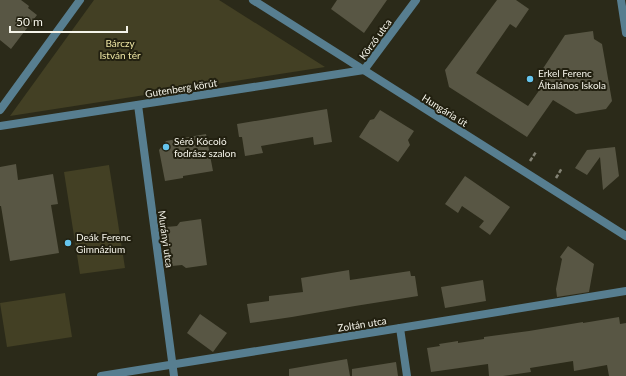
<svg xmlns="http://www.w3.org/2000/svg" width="626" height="376" viewBox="0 0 626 376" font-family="Lato,sans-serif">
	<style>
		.green { fill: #434024 }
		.building { fill: #585644 }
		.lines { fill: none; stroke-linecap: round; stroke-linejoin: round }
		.path { stroke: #848375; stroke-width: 2.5; stroke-dasharray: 4 2; stroke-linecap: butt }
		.street { stroke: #577e90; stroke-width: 8 }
		.poi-dot { fill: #65c5ee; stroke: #222010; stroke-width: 1.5 }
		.labels { text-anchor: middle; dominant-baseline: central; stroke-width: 4; stroke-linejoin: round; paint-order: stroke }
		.street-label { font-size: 10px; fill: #f5f4ea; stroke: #222010 }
		.park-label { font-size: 10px; fill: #eee6a4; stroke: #222010 }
		.poi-label { font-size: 10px; fill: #f5f4ea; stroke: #222010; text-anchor: start }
	</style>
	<rect width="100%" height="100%" fill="#2b2a19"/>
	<g class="green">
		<polygon points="94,0 219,0 325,67 10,116"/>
		<polygon points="109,165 125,268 80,274 64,172"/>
		<polygon points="65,293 72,337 7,347 0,303"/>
	</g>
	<g class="building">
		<polygon points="0,0 21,0 29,6 28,8 37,15 11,49 0,40"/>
		<polygon points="337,0 387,0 364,33 331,9"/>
		<polygon points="497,0 516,0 529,9 516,28 510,24 476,73 528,106 543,85 539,82 543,75 542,70 565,35 593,31 594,39 602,44 612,101 606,109 576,114 553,100 527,137 449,87 445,70"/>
		<polygon points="327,109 332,142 314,145 313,137 261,146 263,153 245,156 242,137 239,137 237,124"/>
		<polygon points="380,110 414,131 408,140 410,145 398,162 359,137 370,120 374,119"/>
		<polygon points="206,134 213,171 183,176 183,178 165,181 159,150 166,141"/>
		<polygon points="615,147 619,176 603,190 600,157 587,175 575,168 587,150"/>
		<polygon points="16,164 18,180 53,174 58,204 51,205 59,253 10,261 1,206 0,206 0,167"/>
		<polygon points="465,176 510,207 490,235 479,227 484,221 462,206 458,213 445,204"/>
		<polygon points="201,219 207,265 186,268 182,265 172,266 166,227 177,226 180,222"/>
		<polygon points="568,246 594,264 589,292 557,297 556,289 562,259 560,257"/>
		<polygon points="349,270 350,280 410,271 411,276 415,276 418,296 355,306 292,317 250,323 247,304 269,301 269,296 303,292 301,278"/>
		<polygon points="483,280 486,301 445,308 441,287"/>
		<polygon points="200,314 227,333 213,352 187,333"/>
		<polygon points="619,317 620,324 626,323 626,376 609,376 607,365 574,371 573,361 530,368 531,372 503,376 489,376 488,364 431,372 427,348 440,346 439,344 458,341 458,343 484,339 484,337 529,331 583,322 583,323"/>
		<polygon points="347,359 350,376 289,376 289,369"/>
		<polygon points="396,362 398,376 352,376 352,369"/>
	</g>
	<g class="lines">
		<g class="path">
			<polyline points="530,161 536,152"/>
			<polyline points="556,178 562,168"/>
		</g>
		<g class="street">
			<polyline points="253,0 626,236"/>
			<polyline points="621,0 626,33"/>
			<polyline points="138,105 174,376"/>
			<polyline points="0,110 3,106 80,0"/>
			<polyline points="0,126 364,70 416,0"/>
			<polyline points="400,328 407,376"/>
			<polyline points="101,376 400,328 626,291"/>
		</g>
	</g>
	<g class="poi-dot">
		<circle cx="530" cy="79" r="4"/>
		<circle cx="166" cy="147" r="4"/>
		<circle cx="68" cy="243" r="4"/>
	</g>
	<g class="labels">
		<g class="street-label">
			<text transform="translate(375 39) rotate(-54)">Körző utca</text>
			<text transform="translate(181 88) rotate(-9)">Gutenberg körút</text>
			<text transform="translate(445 110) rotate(32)">Hungária út</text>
			<text transform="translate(166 239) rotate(82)">Murányi utca</text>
			<text transform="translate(362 324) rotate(-9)">Zoltán utca</text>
		</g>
		<g class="park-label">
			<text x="120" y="43">Bárczy<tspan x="120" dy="12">István tér</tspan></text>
		</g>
		<g class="poi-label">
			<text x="538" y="73">Erkel Ferenc<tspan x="538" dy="12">Általános Iskola</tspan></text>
			<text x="174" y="141">Séró Kócoló<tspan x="174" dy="12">fodrász szalon</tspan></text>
			<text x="76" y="237">Deák Ferenc<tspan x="76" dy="12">Gimnázium</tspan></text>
		</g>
	</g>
	<path d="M10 26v6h117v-6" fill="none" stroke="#f5f4ea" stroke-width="2"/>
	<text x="16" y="26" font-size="12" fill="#f5f4ea" stroke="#222010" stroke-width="3" paint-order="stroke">50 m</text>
</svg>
